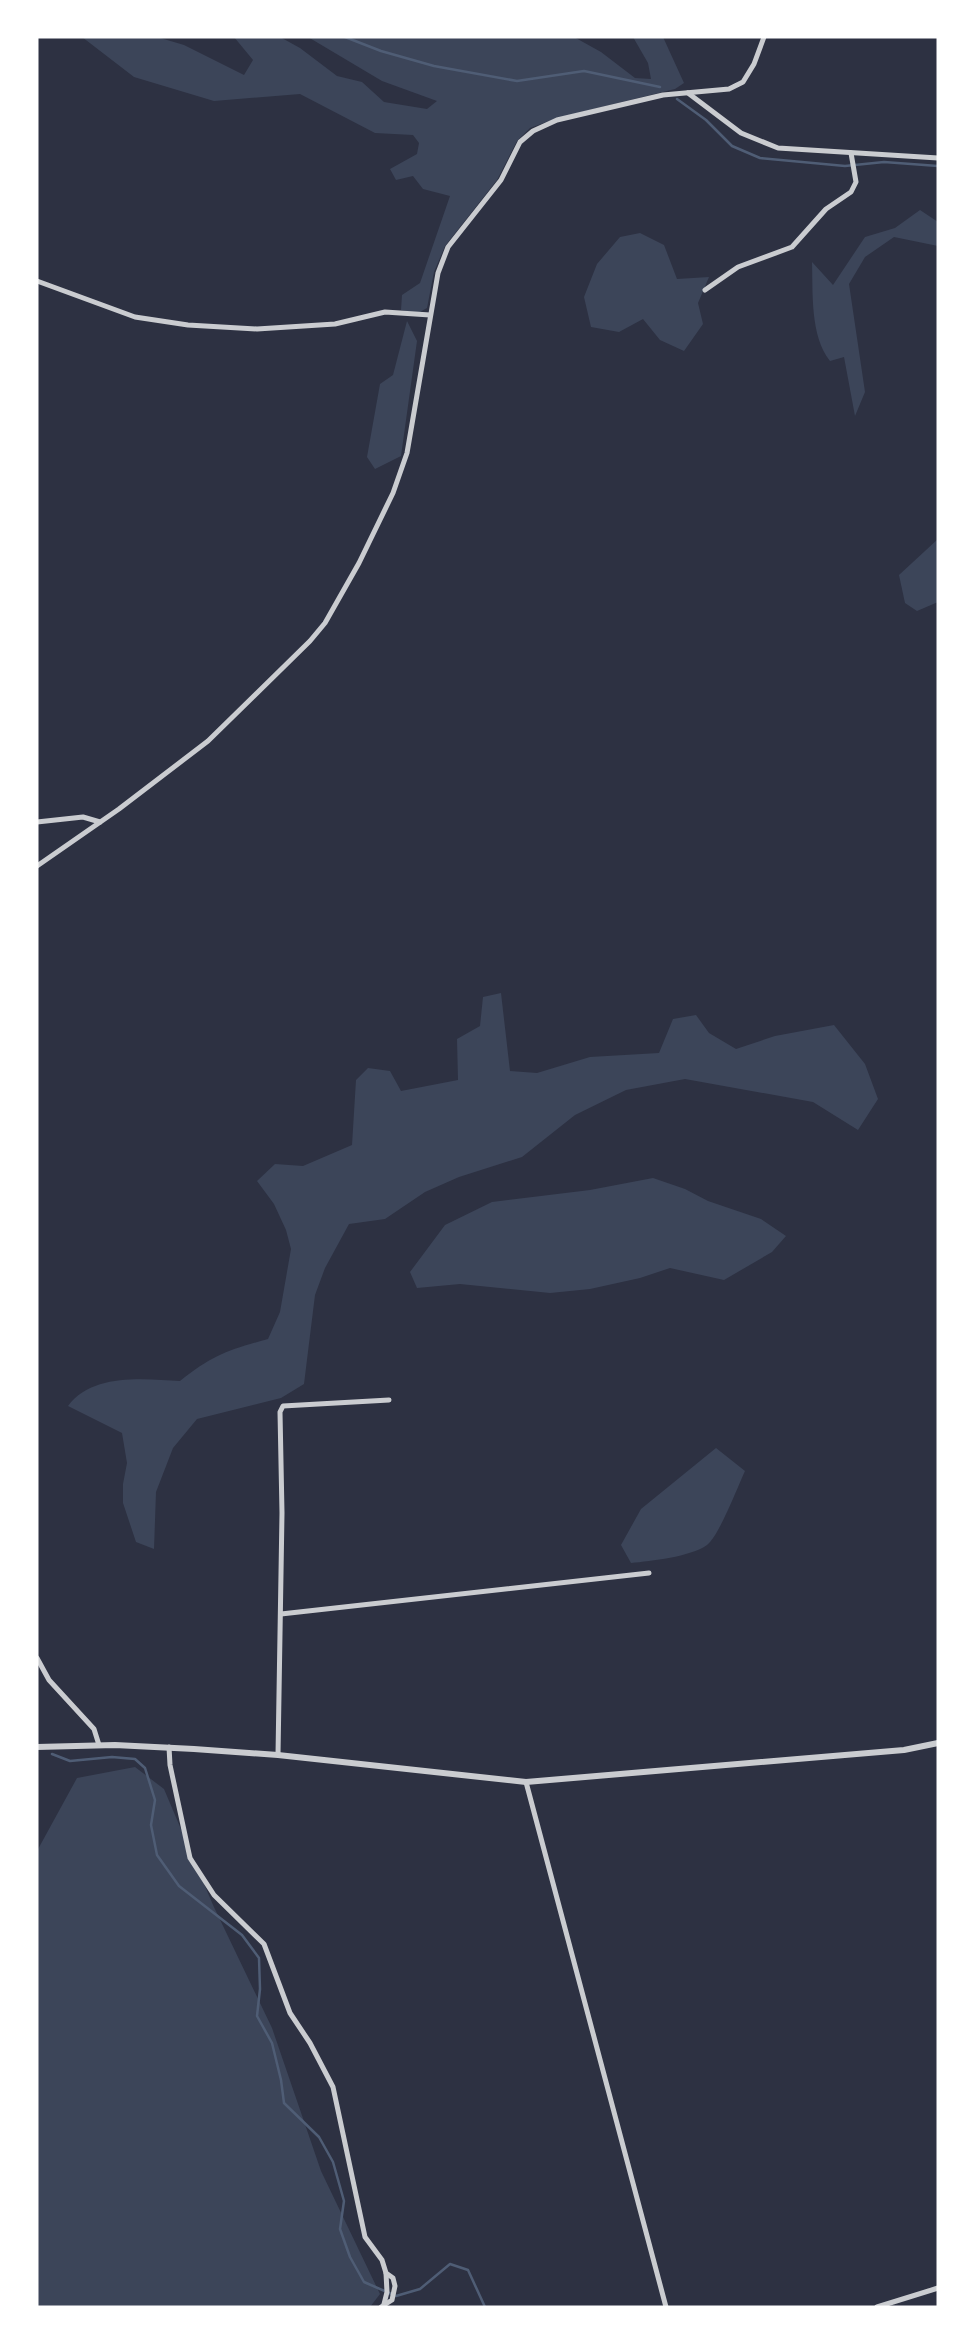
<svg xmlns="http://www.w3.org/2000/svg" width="975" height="2344" viewBox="0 0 975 2344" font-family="'Titillium Web',sans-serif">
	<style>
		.green { fill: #3c4559 }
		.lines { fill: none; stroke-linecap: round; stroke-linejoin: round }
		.stream { stroke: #4f5d75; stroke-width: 2.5 }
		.minor { stroke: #caccd0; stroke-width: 5 }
		.tertiary { stroke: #caccd0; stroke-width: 6 }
	</style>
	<rect width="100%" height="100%" fill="#2d3142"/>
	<g class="green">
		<polygon points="82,37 157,37 184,45 244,75 253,60 234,37 280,37 300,48 337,76 362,82 384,102 427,109 437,101 382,81 308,37 574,37 601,52 635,78 651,79 648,63 633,37 663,37 684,83 675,89 557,118 530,128 517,141 497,180 445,246 434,272 427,308 418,313 401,310 402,295 420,283 450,196 423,189 413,176 396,180 390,169 417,154 419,143 413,135 375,133 300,94 214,101 134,77"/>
		<path d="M920 210 938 222V246L894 237 865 257 849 284 865 392 855 416 844 357 830 361C810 336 813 293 812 262L833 285 865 237 895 228Z"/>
		<polygon points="640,233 664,245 677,279 709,277 698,303 703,324 684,351 660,340 643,319 619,332 591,327 584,297 597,264 620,237"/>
		<polygon points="407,321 417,341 401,456 375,469 367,457 380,384 393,375"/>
		<polygon points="938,539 938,602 917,611 905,603 899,575"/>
		<path d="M501 993 510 1071 537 1073 590 1057 659 1053 673 1019 696 1015 709 1033 736 1049 775 1036 834 1025 865 1064 878 1099 858 1130 813 1102 685 1079 626 1090 575 1115 522 1157 459 1177 425 1192 385 1219 349 1224 325 1268 315 1295 304 1384 281 1398 197 1419 173 1448 156 1492 154 1549 136 1542 123 1503V1484L127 1463 122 1433 68 1406C92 1373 144 1379 180 1381 213 1355 228 1350 268 1339L280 1312 291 1249 286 1230 274 1204 257 1181 275 1164 303 1166 352 1145 356 1080 368 1068 390 1071 401 1091 458 1080 457 1039 480 1026 483 997Z"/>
		<polygon points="653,1178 685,1189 708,1201 761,1219 786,1236 772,1252 724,1280 670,1268 640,1278 590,1289 550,1293 460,1284 417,1288 410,1272 445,1225 492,1202 590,1190"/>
		<path d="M716 1448 745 1471C738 1486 719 1536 707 1545 690 1557 651 1561 631 1563L621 1545 641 1509Z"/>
		<polygon points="135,1767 164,1789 213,1905 272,2028 321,2171 380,2294 370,2307 37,2307 37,1851 77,1778"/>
	</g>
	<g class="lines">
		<g class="stream">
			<polyline points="345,37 381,51 434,66 517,81 584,71 660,87"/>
			<polyline points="677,99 706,120 732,146 760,158 845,166 884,162 938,166"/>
			<polyline points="52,1754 70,1761 112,1757 135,1759 145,1768 155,1800 151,1825 157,1855 179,1886 242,1935 259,1958 260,1989 257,2016 272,2043 281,2080 284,2103 319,2137 333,2162 344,2201 340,2229 350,2257 364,2282 396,2296 420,2289 450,2264 468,2270 485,2307"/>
		</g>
		<g class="minor">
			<polyline points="688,93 741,133 778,148 938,158"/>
			<polyline points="37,281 135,317 188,325 257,329 335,324 385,312 430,315"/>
			<polyline points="705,290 738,267 792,247 826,209 851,192 856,182 851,153"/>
			<polyline points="37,822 83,817 100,822"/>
			<polyline points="37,866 119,809 208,741 310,641 325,623 359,563 393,493 407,453 438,273 448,247 501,180 520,142 533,131 557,120 663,95 729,89 743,82 754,64 764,37"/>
			<polyline points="281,1614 649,1573"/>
			<polyline points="37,1658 49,1680 94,1729 99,1745"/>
			<polyline points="169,1747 170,1765 190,1858 214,1895 264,1944 290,2013 310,2043 333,2087 365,2237 382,2260 386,2273 393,2278 395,2286 392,2300 381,2307"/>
			<polyline points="278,1755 282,1513 280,1412 283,1406 389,1400"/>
			<polyline points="526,1782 666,2307"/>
			<polyline points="384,2304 387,2292 386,2273"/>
			<polyline points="877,2307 938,2288"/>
		</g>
		<polyline class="tertiary" points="37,1747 115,1745 194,1749 278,1755 526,1782 904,1750 938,1743"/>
	</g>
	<rect width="975" height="2344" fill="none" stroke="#ffffff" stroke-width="77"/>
</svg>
